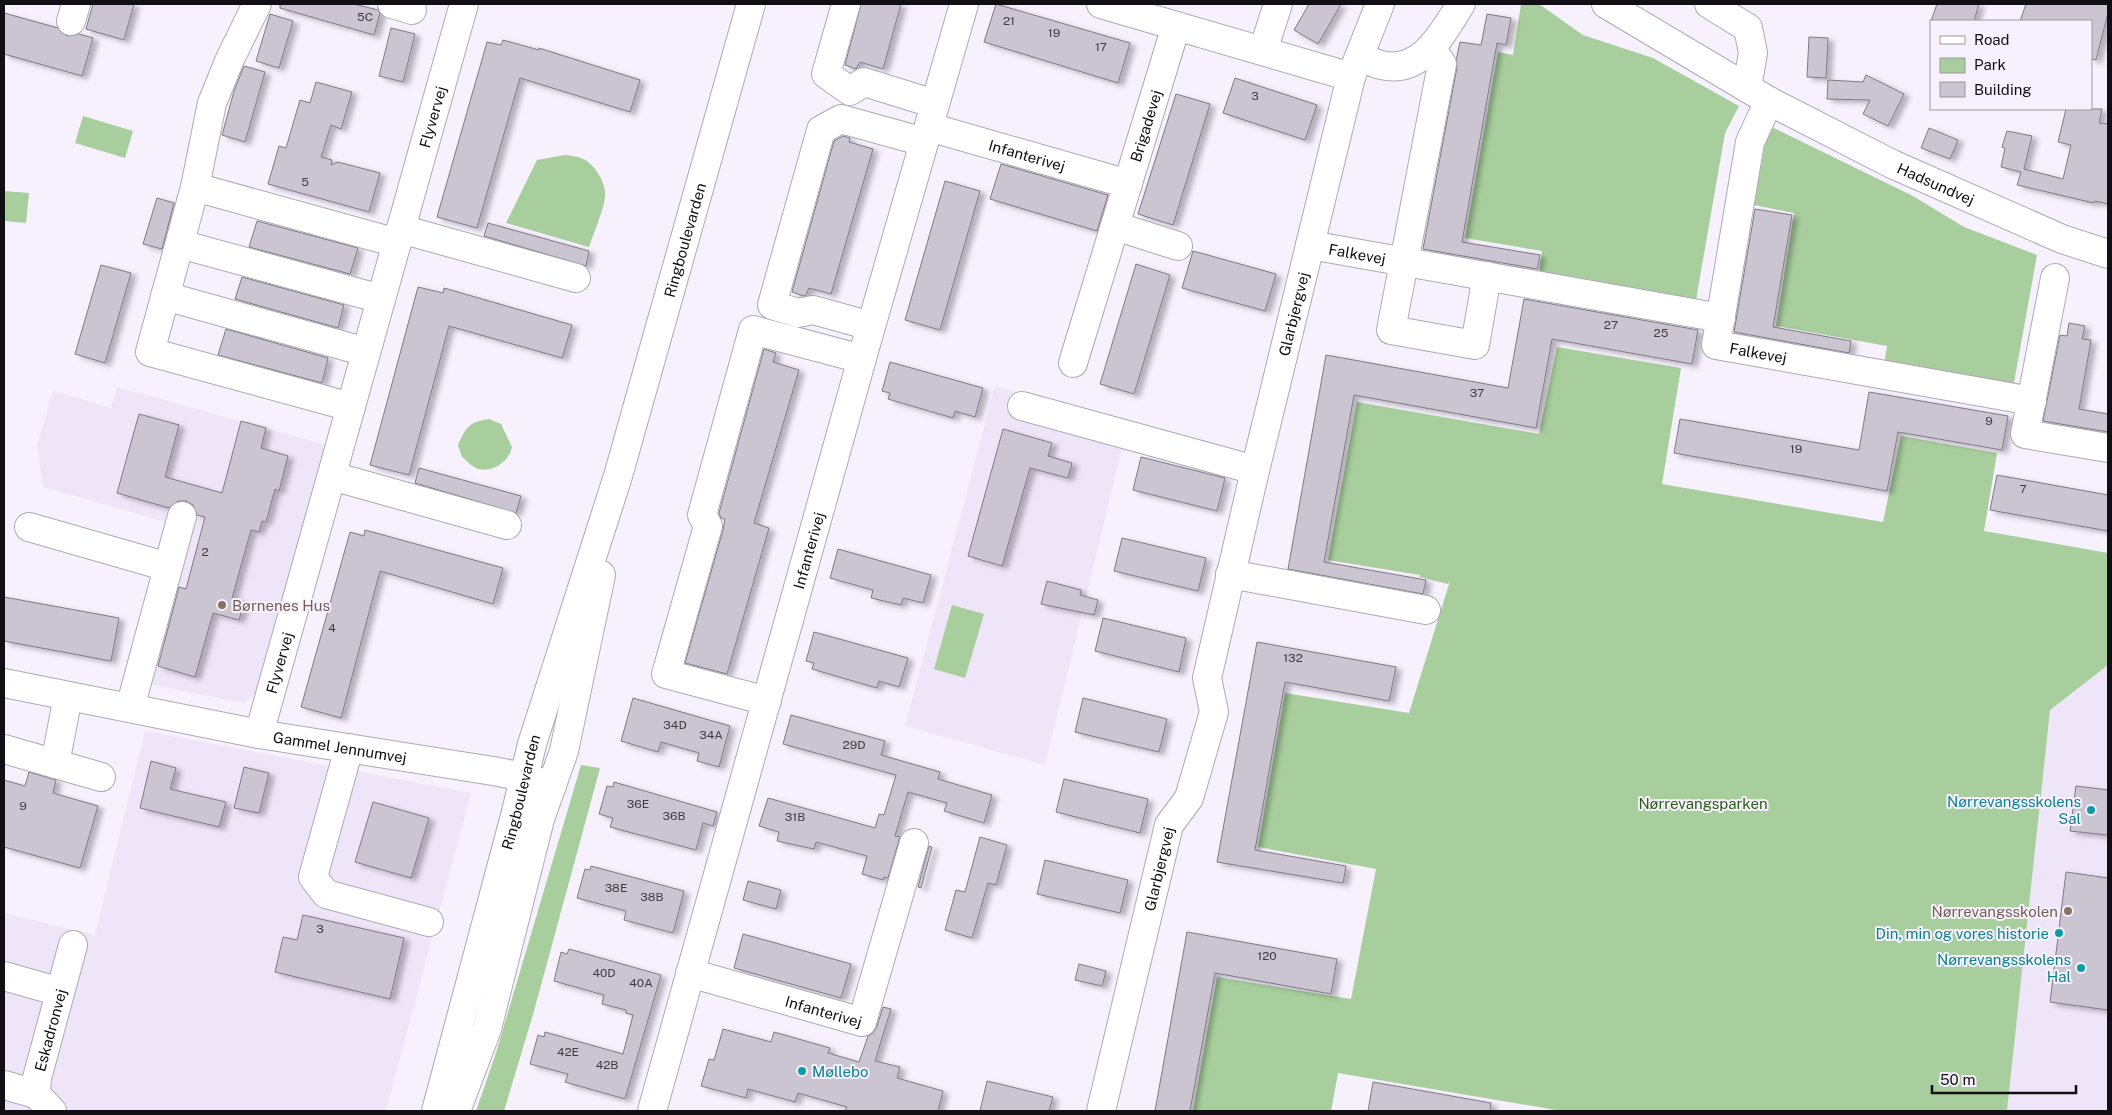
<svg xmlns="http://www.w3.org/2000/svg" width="2112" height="1115" viewBox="0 0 2112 1115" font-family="'Public Sans',sans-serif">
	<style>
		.built { fill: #efe5f9 }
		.green { fill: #a8ce9d }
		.building { fill: #cbc4d1; stroke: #7f7985; filter: url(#shadow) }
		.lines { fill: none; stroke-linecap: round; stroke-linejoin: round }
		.minor-casing { stroke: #afa8b5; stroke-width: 30 }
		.major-casing { stroke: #afa8b5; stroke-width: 30 }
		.minor { stroke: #fff; stroke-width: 28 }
		.major { stroke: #fff; stroke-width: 28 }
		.education-dot { fill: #8d6e63; stroke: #f7f1fe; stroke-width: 2 }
		.culture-dot { fill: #0f9aa8; stroke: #f7f1fe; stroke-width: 2 }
		.labels { text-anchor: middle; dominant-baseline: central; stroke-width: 4; stroke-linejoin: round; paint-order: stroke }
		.number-label { font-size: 12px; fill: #403c43 }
		.street-label { font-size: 15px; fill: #110f14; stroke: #f7f1fe }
		.education-label { font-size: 15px; fill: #785e54; stroke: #f7f1fe; text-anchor: start }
		.culture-label { font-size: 15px; fill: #0d838f; stroke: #f7f1fe; text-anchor: end }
		.park-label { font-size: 15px; fill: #295f16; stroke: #f7f1fe }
	</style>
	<defs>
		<filter id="shadow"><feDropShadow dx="5.5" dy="3" stdDeviation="2.5" flood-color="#0004"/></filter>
	</defs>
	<rect width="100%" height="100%" fill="#f7f1fe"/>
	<g class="built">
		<polygon points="995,386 1128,424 1045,765 905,726"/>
		<polygon points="117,387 326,445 256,695 243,703 144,683 184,527 43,487 37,445 53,391 111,408"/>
		<polygon points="2108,665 2108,1111 2007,1111 2050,710"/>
		<polygon points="145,731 471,793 386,1111 4,1111 4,913 95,935"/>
	</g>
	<g class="green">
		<polygon points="1521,4 1539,4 1583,35 1653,58 1739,106 1725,133 1696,300 1539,273 1542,251 1465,238 1498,52 1513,55"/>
		<polygon points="83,116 133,131 125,158 75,143"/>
		<polygon points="1774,128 1913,196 1964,227 2037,255 2013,388 1884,365 1887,346 1776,326 1794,213 1754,205 1767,133"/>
		<path d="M565 155C570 156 576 156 581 158 593 162 606 182 605 195 605 207 593 235 589 247L506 223 537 160Z"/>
		<polygon points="4,191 29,193 26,223 4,221"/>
		<polygon points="1557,347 1681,368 1662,484 1883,522 1901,436 1997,453 1984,531 2108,553 2108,665 2050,710 2007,1111 1562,1111 1338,1073 1331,1111 1193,1111 1217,977 1351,999 1376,869 1258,847 1285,693 1409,713 1450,581 1448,584 1420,577 1420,575 1328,560 1357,402 1539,434"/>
		<path d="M489 419 501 424 512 447C509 461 494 473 478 469 472 467 467 461 462 457L458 445C466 427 469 422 489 419Z"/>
		<polygon points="952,605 984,614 965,678 934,669"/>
		<polygon points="581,765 600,768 534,1011 504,1111 476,1111 496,1053"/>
	</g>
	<g class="building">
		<polygon points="93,4 134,4 124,40 86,29"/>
		<polygon points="280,4 354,4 378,10 380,13 374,35 280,8"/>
		<polygon points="861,4 901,4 883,69 860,62 856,69 845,65"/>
		<polygon points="996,4 1130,43 1118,83 984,42"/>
		<polygon points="1309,4 1341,4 1318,44 1294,30"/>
		<polygon points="1937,4 1979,4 1974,21 1931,21"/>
		<polygon points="2026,4 2108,4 2108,13 2096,60 2091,59 2091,21 2020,21"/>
		<polygon points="4,13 58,28 67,36 79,34 93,38 82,76 4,54"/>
		<polygon points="270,14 293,21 279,68 256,61"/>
		<polygon points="1487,14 1511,18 1506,45 1497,43 1462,242 1540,255 1537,269 1423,249 1457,67 1456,61 1460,42 1481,45"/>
		<polygon points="391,28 415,34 403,82 379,76"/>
		<polygon points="1809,37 1828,38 1826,78 1807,77"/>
		<polygon points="503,40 539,50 539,48 640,80 630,112 520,78 477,228 437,217 487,42 501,45"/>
		<polygon points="244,66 265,72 245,142 222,135 234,91"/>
		<polygon points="1866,75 1904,94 1888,126 1863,114 1870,100 1827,99 1828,80 1863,82"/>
		<polygon points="1235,78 1317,105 1305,140 1223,113"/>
		<polygon points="316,82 352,92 341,129 331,125 321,157 332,160 331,165 338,162 380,173 369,212 268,184 279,146 286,148 300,100 310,103"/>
		<polygon points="1176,94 1210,104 1173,225 1138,214"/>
		<polygon points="2066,109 2102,109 2099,123 2108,124 2108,204 2095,201 2094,203 2017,185 2021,172 2001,167 2005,148 2002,147 2007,131 2032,136 2024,169 2063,179 2071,145 2058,142"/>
		<polygon points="1929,128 1958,140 1950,159 1921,148"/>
		<polygon points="843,136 850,138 849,142 873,149 831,294 809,288 806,295 804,296 792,292 834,141"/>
		<polygon points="1001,164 1108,195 1097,231 990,199"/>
		<polygon points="945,181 980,191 940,330 905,320"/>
		<polygon points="157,198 174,203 162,249 143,244"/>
		<polygon points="1755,209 1792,215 1773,327 1851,341 1849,353 1734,332"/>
		<polygon points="257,221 358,248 350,274 249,247"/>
		<polygon points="488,223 589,251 586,266 484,236"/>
		<polygon points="1193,251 1276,274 1265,311 1182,288"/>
		<polygon points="1136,264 1170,275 1134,394 1100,384"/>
		<polygon points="101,265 131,273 105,363 75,354"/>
		<polygon points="242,277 344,305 338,328 235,299"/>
		<polygon points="418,287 443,293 444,288 572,325 562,358 449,326 409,475 370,465"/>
		<polygon points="1524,299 1698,330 1692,364 1552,339 1536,428 1354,395 1324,562 1426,580 1423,594 1288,569 1326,355 1508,388"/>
		<polygon points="2069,323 2085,326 2082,339 2091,340 2079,409 2108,414 2108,432 2043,421 2060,335 2067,336"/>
		<polygon points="226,329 328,358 322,383 218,355"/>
		<polygon points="764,349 776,353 773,362 799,370 754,523 769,528 727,674 685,663 723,530 725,519 721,518 719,513"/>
		<polygon points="890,362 983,388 975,417 955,411 953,418 888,399 890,393 882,391"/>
		<polygon points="1869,392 2008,416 2002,450 1898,432 1887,491 1674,453 1680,419 1859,450"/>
		<polygon points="139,414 179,425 165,477 222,493 241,421 266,428 261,448 288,456 279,491 275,489 266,522 262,521 259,532 251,530 232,598 244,602 239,620 213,613 195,677 158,666 179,587 186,589 205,517 197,515 193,505 186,501 178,501 169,508 117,493"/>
		<polygon points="1003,429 1052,443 1048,456 1072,463 1068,478 1030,468 1002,566 968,556"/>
		<polygon points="1141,457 1225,478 1217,511 1133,490"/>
		<polygon points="419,468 521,496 516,513 415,483"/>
		<polygon points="1997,475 2108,495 2108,531 1990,510"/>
		<polygon points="365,530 503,568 493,604 380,571 341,718 301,707 350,532 364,536"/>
		<polygon points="1122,538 1206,558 1198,591 1114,571"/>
		<polygon points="838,549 931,575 923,603 903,598 901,605 871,598 873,590 830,578"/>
		<polygon points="1047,581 1081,590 1080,595 1098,600 1094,615 1041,604"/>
		<polygon points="4,597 119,618 111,661 4,641"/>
		<polygon points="1103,618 1186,638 1179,672 1095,651"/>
		<polygon points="814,632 908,658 899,687 879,681 877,688 812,669 814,663 806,661"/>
		<polygon points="1257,642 1396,667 1389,701 1285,682 1255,850 1346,866 1343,883 1217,862"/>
		<polygon points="633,698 730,726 719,767 697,761 699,753 661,742 658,752 621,741"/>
		<polygon points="1083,698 1167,719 1159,752 1075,732"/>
		<polygon points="791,715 885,741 881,755 940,772 938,779 992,795 984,823 944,811 947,803 908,792 895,836 900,837 888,878 884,877 883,880 862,874 867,856 816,842 814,849 777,841 779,832 759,826 768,798 875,828 879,814 884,815 896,775 783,744"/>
		<polygon points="151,761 176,768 170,789 226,802 219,827 140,808"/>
		<polygon points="244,767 269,773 259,813 234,808"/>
		<polygon points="29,772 56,780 53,793 98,806 80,868 4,847 4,780 25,786"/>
		<polygon points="1064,779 1148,799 1140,833 1056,812"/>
		<polygon points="614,782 717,812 713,826 703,823 696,850 610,827 613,818 599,814 607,786 613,787"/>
		<polygon points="2076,786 2108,790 2108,835 2070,831"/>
		<polygon points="373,802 429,818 411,878 355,862"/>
		<polygon points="980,837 1007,845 996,885 988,883 972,938 945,930 956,890 965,892"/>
		<polygon points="929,846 932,847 921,888 918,887"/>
		<polygon points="1045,860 1128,880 1120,913 1037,894"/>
		<polygon points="591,866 684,891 673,933 624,920 626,911 577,898 585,869 590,870"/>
		<polygon points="2066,872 2108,878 2108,1010 2050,1002"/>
		<polygon points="748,881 781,890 776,909 743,900"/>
		<polygon points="303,915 404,938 390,999 275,972 283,937 297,940"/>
		<polygon points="1187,932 1337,959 1331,994 1215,973 1190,1111 1155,1111"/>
		<polygon points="743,934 851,964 841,998 734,968"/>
		<polygon points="569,949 661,975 625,1099 565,1082 568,1074 530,1064 538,1035 544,1037 545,1032 623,1054 633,1015 626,1013 626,1010 602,1004 604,995 554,981 561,952 567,954"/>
		<polygon points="1079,964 1106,971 1102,986 1075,980"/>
		<polygon points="883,1007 891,1009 875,1061 900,1067 897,1078 943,1091 938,1111 845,1111 847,1107 798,1093 795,1102 748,1089 746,1098 701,1086 709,1059 714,1060 723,1029 771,1042 774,1032 830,1048 828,1053 859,1062 868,1036 873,1033 877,1026"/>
		<polygon points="987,1081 1053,1097 1049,1111 980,1111"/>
		<polygon points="1373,1082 1491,1103 1490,1111 1368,1111"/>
	</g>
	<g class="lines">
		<defs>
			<g id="minor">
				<polyline points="392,4 412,10"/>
				<polyline points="846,4 826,74 850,91 864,82 935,104"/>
				<polyline points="1101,4 1351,77"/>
				<path id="s1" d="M1606 4 1769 101 1892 164 2062 239 2108 254"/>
				<polyline points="1709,4 1748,28 1753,53 1747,88"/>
				<polyline points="71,21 76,4"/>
				<polyline points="1432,49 1442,64 1391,330 1475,345 1487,276"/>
				<polyline points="1263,51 1278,4"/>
				<path d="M1360 55C1366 58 1374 64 1381 65 1422 75 1443 32 1461 4"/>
				<path id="s2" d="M1769 101 1750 142 1716 345 2032 401"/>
				<path id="s3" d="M929 127 1128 184"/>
				<polyline points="195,187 212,103 230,59 257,4"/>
				<polyline points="1115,226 1178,246"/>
				<polyline points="401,229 576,278"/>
				<polyline points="180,244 381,299"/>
				<path id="s4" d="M1310 245 1721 318"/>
				<polyline points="2055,278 2025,434 2108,448"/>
				<polyline points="165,296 366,352"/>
				<polyline points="871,326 813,310 798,313 772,305 821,130 841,119 924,142"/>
				<path id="s5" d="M1073 363 1176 26"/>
				<polyline points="1022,406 1255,470"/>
				<polyline points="351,407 150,352 195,187 397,243"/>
				<polyline points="332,476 507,525"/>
				<polyline points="29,527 168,567"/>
				<polyline points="1230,574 1426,610"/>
				<path id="s6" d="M4 683 259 734 493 771 524 777 552 786"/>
				<polyline points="767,701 666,674 708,526 702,515 753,330 862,359"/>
				<polyline points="130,708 182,516"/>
				<path id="s7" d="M259 734 464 4"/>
				<polyline points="349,748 313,877 326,894 429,922"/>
				<polyline points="4,749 101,777"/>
				<polyline points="55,764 68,696"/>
				<path id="s8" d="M690 973 862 1022 914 843"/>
				<polyline points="4,976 60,992"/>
				<polyline points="4,1085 36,1094"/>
				<path id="s9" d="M52 1111 36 1094 37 1078 73 945"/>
				<path id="s10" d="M652 1111 866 344 964 4"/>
				<path id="s11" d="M1101 1111 1169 825 1189 798 1214 712 1207 678 1253 479 1351 77 1380 4"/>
			</g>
			<g id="major">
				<path id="s12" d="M436 1111 516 812 532 744 618 476 751 4"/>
				<polyline points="456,1111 487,1029 540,819 564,751 601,575"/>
			</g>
		</defs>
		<use href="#minor" class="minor-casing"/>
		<use href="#major" class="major-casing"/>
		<use href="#minor" class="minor"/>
		<use href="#major" class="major"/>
	</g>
	<g class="education-dot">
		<circle cx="222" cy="605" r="5"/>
		<circle cx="2068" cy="911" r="5"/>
	</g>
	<g class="culture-dot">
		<circle cx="2091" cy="810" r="5"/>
		<circle cx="2059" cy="933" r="5"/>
		<circle cx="2081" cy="968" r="5"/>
		<circle cx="802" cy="1071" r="5"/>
	</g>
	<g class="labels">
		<g class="number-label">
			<text x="365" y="17">5C</text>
			<text x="1009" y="21">21</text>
			<text x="1054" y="33">19</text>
			<text x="1101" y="47">17</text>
			<text x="1255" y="96">3</text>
			<text x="305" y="182">5</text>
			<text x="1611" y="325">27</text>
			<text x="1661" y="333">25</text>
			<text x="1477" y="393">37</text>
			<text x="1989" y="421">9</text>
			<text x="1796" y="449">19</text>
			<text x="2023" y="489">7</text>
			<text x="205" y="552">2</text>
			<text x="332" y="628">4</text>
			<text x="1293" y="658">132</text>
			<text x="675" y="725">34D</text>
			<text x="711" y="735">34A</text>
			<text x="854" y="745">29D</text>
			<text x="638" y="804">36E</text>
			<text x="23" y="806">9</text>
			<text x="674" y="816">36B</text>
			<text x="795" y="817">31B</text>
			<text x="616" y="888">38E</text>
			<text x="652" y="897">38B</text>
			<text x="320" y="929">3</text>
			<text x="1267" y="956">120</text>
			<text x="604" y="973">40D</text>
			<text x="641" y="983">40A</text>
			<text x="568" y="1052">42E</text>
			<text x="607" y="1065">42B</text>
		</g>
		<g class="street-label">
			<text stroke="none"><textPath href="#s7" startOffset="641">Flyvervej</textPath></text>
			<text stroke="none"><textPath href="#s5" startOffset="248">Brigadevej</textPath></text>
			<text stroke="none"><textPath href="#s3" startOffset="102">Infanterivej</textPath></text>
			<text stroke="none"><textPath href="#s1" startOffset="376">Hadsundvej</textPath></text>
			<text stroke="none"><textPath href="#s12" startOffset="906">Ringboulevarden</textPath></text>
			<text stroke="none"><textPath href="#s4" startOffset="48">Falkevej</textPath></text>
			<text stroke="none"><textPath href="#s11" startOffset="826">Glarbjergvej</textPath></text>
			<text stroke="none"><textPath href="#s2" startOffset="294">Falkevej</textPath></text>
			<text stroke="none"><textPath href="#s10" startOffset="582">Infanterivej</textPath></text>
			<text stroke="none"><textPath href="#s7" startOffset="74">Flyvervej</textPath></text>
			<text stroke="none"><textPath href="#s6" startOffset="342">Gammel Jennumvej</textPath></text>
			<text stroke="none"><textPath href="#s12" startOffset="330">Ringboulevarden</textPath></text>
			<text stroke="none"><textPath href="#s11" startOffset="249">Glarbjergvej</textPath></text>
			<text stroke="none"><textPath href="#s8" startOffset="139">Infanterivej</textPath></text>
			<text stroke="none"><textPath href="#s9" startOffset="89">Eskadronvej</textPath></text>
		</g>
		<g class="education-label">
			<text x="232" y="605">Børnenes Hus</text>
			<text x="2058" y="911" text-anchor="end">Nørrevangsskolen</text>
		</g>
		<g class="culture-label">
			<text x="2081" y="801">Nørrevangsskolens<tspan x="2081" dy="17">Sal</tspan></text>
			<text x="2049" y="933">Din, min og vores historie</text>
			<text x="2071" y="959">Nørrevangsskolens<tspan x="2071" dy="17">Hal</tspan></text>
			<text x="812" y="1071" text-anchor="start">Møllebo</text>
		</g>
		<g class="park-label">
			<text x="1703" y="803">Nørrevangsparken</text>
		</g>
	</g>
	<rect width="2112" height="1115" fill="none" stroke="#110f14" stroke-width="10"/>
	<rect x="1930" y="20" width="162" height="90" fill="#f7f1fe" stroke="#9b97a0"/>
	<rect x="1940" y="36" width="25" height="8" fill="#ffffff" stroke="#9b97a0"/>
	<text x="1974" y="45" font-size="15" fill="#110f14">Road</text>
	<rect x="1940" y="58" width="25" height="15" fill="#a8ce9d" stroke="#9b97a0"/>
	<text x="1974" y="70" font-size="15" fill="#110f14">Park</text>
	<rect x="1940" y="82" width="25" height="15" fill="#cbc4d1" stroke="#9b97a0"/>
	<text x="1974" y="95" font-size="15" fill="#110f14">Building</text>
	<path d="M1932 1085v8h144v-8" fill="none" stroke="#110f14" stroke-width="2.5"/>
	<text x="1940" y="1085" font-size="15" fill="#110f14" stroke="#f7f1fe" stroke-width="4" paint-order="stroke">50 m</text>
</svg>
